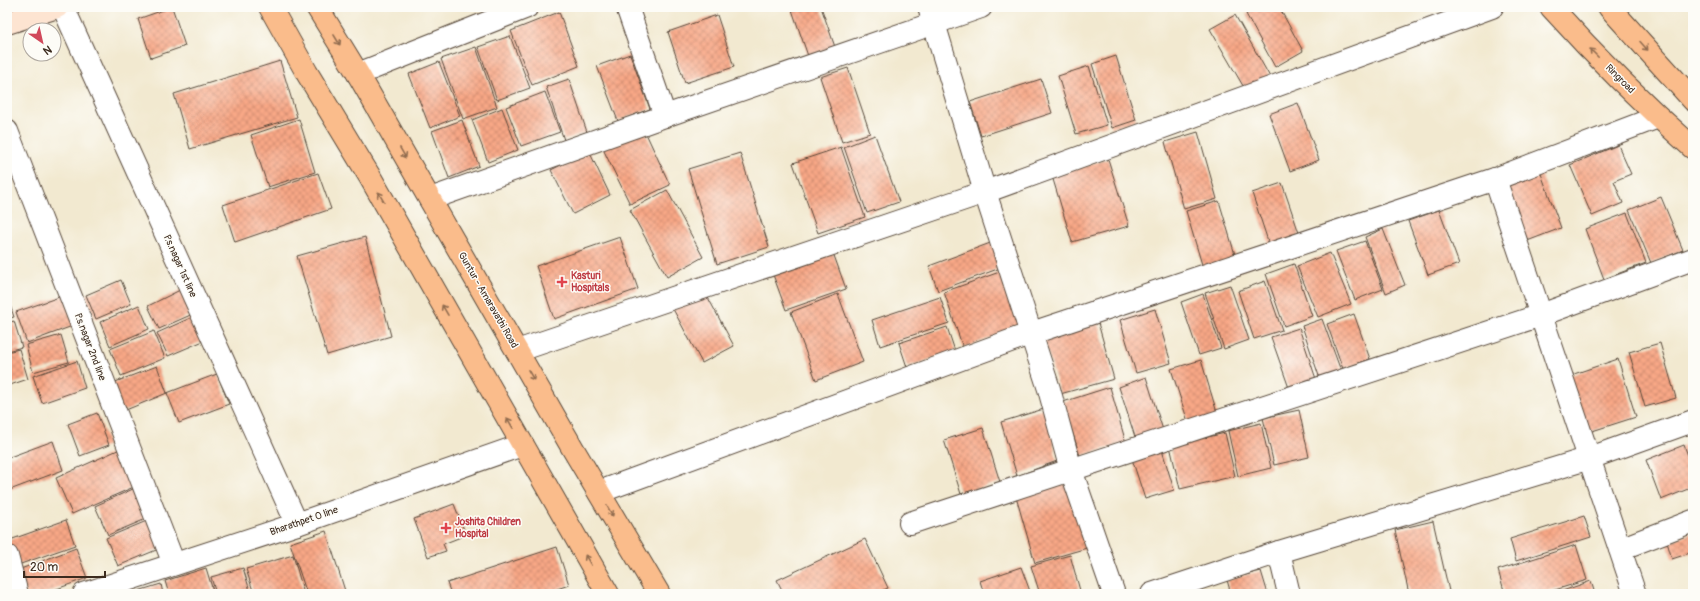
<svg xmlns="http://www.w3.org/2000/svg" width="1700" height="601" viewBox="0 0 1700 601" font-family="Pangolin,sans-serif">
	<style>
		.building { fill: url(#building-cross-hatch) }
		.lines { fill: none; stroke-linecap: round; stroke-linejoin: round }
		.street-casing { stroke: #564739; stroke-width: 24 }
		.secondary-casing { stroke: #564739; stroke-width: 24 }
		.primary-casing { stroke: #564739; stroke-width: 24 }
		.street { stroke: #fff; stroke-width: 22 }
		.secondary { stroke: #fde4d1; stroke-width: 22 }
		.primary { stroke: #fabc8b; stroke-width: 22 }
		.oneway { stroke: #916c4f }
		.health-dot { fill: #e0444e; stroke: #fdfcf7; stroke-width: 1.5 }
		.labels { text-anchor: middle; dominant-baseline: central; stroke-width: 3; stroke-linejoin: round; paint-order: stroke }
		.street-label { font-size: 10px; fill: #3b2a1e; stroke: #fdfcf7 }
		.health-label { font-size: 10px; font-weight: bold; fill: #be3a42; stroke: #fdfcf7; text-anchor: start }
	</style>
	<defs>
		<pattern id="building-cross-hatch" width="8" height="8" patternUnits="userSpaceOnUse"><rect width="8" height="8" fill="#f8a786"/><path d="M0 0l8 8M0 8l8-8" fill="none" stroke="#ca886d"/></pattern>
	</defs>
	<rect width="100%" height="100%" fill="#fdfcf7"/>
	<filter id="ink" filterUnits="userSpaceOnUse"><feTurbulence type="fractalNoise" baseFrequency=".025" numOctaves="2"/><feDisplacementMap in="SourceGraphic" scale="8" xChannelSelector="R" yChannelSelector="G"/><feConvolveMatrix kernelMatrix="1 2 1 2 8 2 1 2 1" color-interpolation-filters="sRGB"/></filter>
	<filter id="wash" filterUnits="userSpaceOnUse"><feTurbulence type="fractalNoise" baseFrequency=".012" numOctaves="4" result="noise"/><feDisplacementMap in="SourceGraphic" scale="16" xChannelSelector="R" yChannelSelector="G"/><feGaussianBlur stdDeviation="0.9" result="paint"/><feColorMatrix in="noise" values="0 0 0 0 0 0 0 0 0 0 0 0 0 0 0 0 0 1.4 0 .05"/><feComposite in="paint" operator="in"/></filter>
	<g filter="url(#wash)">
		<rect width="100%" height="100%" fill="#f2e9d0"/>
		<g id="blocks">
			<g class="building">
				<polygon points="172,7 185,46 151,58 138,19"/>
				<polygon points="791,7 821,7 835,47 808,56"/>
				<polygon points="1258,7 1279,7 1303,51 1275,67 1246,14"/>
				<polygon points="559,12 579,66 532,85 511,31"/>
				<polygon points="717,15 734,67 685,83 668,32"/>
				<polygon points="1235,15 1270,77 1246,91 1210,29"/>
				<polygon points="510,36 530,88 497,100 478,47"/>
				<polygon points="476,47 497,107 463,119 441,59"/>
				<polygon points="630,54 650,109 618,121 597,66"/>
				<polygon points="1116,56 1136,120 1112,128 1092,64"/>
				<polygon points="280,61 297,117 190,149 174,94"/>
				<polygon points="439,62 460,116 430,128 409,74"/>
				<polygon points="1089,66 1107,125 1076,134 1058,76"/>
				<polygon points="848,68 870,133 842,142 820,77"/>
				<polygon points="569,79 587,132 564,140 546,87"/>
				<polygon points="1041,79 1052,113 981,136 970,102"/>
				<polygon points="545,92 560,132 521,146 506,107"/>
				<polygon points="1298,103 1319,160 1290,171 1269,114"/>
				<polygon points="502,108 518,150 488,162 472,120"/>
				<polygon points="299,119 315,172 268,187 251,135"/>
				<polygon points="462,120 479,166 449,178 432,131"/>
				<polygon points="643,127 670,185 630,204 602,147"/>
				<polygon points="1198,132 1217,199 1184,209 1165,142"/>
				<polygon points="875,135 899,202 867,213 844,147"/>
				<polygon points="1618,145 1631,174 1614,181 1623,203 1592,216 1570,165"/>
				<polygon points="841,147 865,217 818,233 793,163"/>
				<polygon points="589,151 610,195 573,214 551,170"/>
				<polygon points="740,153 769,247 717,264 688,169"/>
				<polygon points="1108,159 1129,226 1072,242 1052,176"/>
				<polygon points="1540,171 1561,228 1522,243 1501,186"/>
				<polygon points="318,173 331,209 235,242 223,205"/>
				<polygon points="1282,183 1300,236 1270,247 1252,193"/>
				<polygon points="667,190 703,257 667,277 630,210"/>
				<polygon points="1661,197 1683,250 1651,263 1629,210"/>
				<polygon points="1219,201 1236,258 1203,268 1186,211"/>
				<polygon points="1439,210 1459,264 1428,275 1408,221"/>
				<polygon points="1627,213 1646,263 1604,279 1585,229"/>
				<polygon points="1383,229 1405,285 1386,293 1365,237"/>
				<polygon points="365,237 391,336 327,355 297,256"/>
				<polygon points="620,237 638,289 554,319 536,266"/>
				<polygon points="1365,241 1383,289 1355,300 1336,251"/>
				<polygon points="993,242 1003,267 938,291 929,266"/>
				<polygon points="832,250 846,289 786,310 772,272"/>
				<polygon points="1330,253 1351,304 1318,317 1297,266"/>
				<polygon points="1294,264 1312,316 1284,326 1266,274"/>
				<polygon points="1005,270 1025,326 963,348 944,292"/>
				<polygon points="121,280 131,304 96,319 86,295"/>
				<polygon points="1265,281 1282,330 1254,339 1238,291"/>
				<polygon points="1230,285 1249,340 1224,349 1205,293"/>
				<polygon points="184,288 195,313 159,329 148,306"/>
				<polygon points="705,292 734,346 702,363 673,309"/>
				<polygon points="838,294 863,362 816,380 791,312"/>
				<polygon points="1203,294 1221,348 1199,355 1181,302"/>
				<polygon points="65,295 75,325 27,343 16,312"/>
				<polygon points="7,296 14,317 7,319"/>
				<polygon points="940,297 949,323 880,346 872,320"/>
				<polygon points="139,305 149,329 110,346 100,322"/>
				<polygon points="1155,309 1171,363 1136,373 1120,320"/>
				<polygon points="1354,314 1370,359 1343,369 1327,324"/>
				<polygon points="197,315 208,339 168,356 157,333"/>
				<polygon points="1322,319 1341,371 1320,379 1302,326"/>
				<polygon points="14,321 22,347 7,351 7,323"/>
				<polygon points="1098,323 1114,379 1060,394 1044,340"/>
				<polygon points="947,327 955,351 907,367 899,343"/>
				<polygon points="1299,328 1316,379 1289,388 1271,337"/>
				<polygon points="154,331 165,358 121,376 110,349"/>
				<polygon points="61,335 69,362 33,372 26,345"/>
				<polygon points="1660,343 1676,398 1645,407 1629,352"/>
				<polygon points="19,349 28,379 7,386 7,352"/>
				<polygon points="1618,359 1636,417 1586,433 1568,376"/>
				<polygon points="1201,360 1218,416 1189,425 1171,369"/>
				<polygon points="77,361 85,388 42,403 33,376"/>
				<polygon points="157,366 167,393 121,412 110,384"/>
				<polygon points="217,374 229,404 179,423 167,393"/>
				<polygon points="1146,377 1163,430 1136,440 1119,387"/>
				<polygon points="1110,387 1126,443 1080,456 1063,402"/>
				<polygon points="1047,408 1057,461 1017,476 1001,422"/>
				<polygon points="1299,410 1309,457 1274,465 1263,418"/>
				<polygon points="97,413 109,445 80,456 68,424"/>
				<polygon points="1261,423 1271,468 1238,476 1228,431"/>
				<polygon points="983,428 1000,482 961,494 944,440"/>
				<polygon points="1225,433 1235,476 1180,489 1170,446"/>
				<polygon points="53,441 63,470 7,491 7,458"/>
				<polygon points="1684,445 1693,469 1693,487 1661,500 1646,460"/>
				<polygon points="120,449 136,486 72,514 56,478"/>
				<polygon points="1162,450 1174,490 1145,499 1132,459"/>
				<polygon points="1069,482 1087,548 1035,563 1016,497"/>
				<polygon points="133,489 146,519 108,535 95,506"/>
				<polygon points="454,504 466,535 443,544 446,551 428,557 414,519"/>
				<polygon points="1584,516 1591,537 1516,561 1510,539"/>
				<polygon points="66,520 75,545 15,566 7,541"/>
				<polygon points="149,520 161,548 118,566 106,538"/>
				<polygon points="1433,521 1449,591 1437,594 1409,594 1395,530"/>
				<polygon points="326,531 346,594 307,594 290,543"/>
				<polygon points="1693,533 1693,552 1672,559 1667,542"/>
				<polygon points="865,539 888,588 874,594 784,594 777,580"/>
				<polygon points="1576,545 1587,580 1542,594 1505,594 1498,570"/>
				<polygon points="557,547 569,585 542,594 451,594 447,583"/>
				<polygon points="76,548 87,578 43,594 26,594 18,570"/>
				<polygon points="293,555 304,594 254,594 246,569"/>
				<polygon points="1070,555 1081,594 1040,594 1031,566"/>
				<polygon points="1021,567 1031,594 984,594 980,581"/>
				<polygon points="206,568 214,594 169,594 165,581"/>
				<polygon points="243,568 251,594 216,594 211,577"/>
				<polygon points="1261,571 1268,594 1231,594 1227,580"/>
				<polygon points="1591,581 1595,594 1554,594"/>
				<polygon points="161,584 163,594 128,594"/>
			</g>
		</g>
	</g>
	<g filter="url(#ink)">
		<use href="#blocks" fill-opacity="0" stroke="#564739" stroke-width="1"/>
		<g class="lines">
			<defs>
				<g id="street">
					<polyline points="63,7 297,524"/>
					<polyline points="627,7 665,116"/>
					<polyline points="929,7 985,192 1049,389 1071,470 1114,594"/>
					<polyline points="358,74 527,7"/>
					<polyline points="7,131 174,564"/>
					<polyline points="1495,179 1635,594"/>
					<polyline points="430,199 665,116 981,7"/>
					<polyline points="517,351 985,192 1492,7"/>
					<polyline points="599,492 1032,333 1495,179 1658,117"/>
					<polyline points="910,523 1541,315 1693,259"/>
					<polyline points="1620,549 1693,521"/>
					<polyline points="1279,552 1289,594"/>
					<polyline points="7,556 17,594"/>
					<polyline points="84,594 297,524 522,445"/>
					<polyline points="1152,594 1279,552 1590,458 1693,421"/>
				</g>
				<polyline id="secondary" points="7,23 57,7"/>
				<g id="primary">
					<polyline points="270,7 307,73 370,177 608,594"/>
					<polyline points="317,7 358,74 573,449 659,594"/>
					<path d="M1551 7C1596 57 1643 104 1693 148"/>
					<polyline points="1609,7 1693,100"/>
				</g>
			</defs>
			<use href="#street" class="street-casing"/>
			<use href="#secondary" class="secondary-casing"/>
			<use href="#primary" class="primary-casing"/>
			<use href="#street" class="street"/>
			<use href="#secondary" class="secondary"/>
			<use href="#primary" class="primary"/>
		</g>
		<defs><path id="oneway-shaft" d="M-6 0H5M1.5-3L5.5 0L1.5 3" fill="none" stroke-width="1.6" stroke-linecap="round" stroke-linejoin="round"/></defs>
		<g class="oneway">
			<use href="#oneway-shaft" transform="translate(337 40) rotate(59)"/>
			<use href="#oneway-shaft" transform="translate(1644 46) rotate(48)"/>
			<use href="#oneway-shaft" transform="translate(1594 53) rotate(-135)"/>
			<use href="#oneway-shaft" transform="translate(403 153) rotate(60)"/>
			<use href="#oneway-shaft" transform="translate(381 197) rotate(-120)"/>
			<use href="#oneway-shaft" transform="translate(445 310) rotate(-120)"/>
			<use href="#oneway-shaft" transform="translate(531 375) rotate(60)"/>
			<use href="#oneway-shaft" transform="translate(510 423) rotate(-120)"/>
			<use href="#oneway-shaft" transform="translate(610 511) rotate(60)"/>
			<use href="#oneway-shaft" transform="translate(588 560) rotate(-120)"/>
		</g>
	</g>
	<g class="health-dot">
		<path d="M560 276h4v4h4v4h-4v4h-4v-4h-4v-4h4z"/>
		<path d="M444 522h4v4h4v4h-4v4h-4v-4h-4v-4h4z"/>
	</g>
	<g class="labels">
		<g class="street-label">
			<text transform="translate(1620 79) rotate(45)">Ringroad</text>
			<text transform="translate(180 266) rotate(66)">P.s.nagar 1st line</text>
			<text transform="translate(488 300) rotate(60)">Guntur - Amaravathi Road</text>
			<text transform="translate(90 347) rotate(69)">P.s.nagar 2nd line</text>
			<text transform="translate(304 521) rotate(-19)">Bharathpet 0 line</text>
		</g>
		<g class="health-label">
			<text x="571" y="276">Kasturi<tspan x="571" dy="12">Hospitals</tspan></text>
			<text x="455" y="522">Joshita Children<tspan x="455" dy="12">Hospital</tspan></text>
		</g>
	</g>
	<rect width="1700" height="601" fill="none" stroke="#fdfcf7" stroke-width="24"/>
	<g transform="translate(42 42) rotate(146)"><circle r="19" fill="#fdfcf7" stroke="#afa8a0"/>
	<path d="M0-3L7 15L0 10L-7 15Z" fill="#d1495b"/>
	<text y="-6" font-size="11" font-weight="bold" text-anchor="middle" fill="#3b2a1e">N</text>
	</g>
	<path d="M24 571v6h81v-6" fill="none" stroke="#3b2a1e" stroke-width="2"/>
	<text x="30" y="571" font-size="12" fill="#3b2a1e" stroke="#fdfcf7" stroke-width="3" paint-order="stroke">20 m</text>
</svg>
